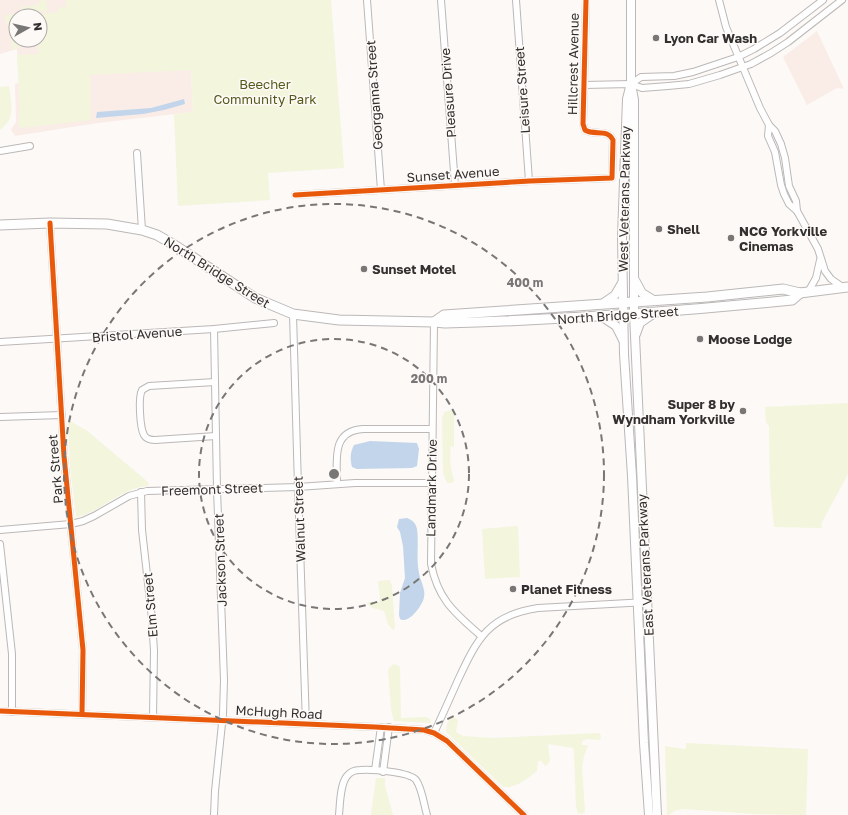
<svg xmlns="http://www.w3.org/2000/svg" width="848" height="815" viewBox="0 0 848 815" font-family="'Golos Text',sans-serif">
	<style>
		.education { fill: #faede8; fill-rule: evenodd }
		.green { fill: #f3f5dd; fill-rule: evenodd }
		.water { fill: #c2d5ea }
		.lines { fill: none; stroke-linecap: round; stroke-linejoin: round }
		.minor-casing { stroke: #bbb8b7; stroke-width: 8 }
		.major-casing { stroke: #bbb8b7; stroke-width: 10 }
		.highway-casing { stroke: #bbb8b7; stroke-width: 11 }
		.minor { stroke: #fffefe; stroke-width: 6 }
		.major { stroke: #fffefe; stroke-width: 8 }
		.highway { stroke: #fffefe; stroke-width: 9 }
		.cycleway-casing { stroke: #fdf9f6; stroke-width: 8 }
		.cycleway { stroke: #e8590c; stroke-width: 5 }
		.ring { fill: none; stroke: #797776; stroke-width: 2; stroke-dasharray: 7 5 }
		.poi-dot { fill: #797776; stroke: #fdf9f6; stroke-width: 1.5 }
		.labels { text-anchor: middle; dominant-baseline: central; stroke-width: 3; stroke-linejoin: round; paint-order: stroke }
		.poi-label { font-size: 13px; font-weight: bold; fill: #333130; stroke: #fdf9f6; text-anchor: start }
		.street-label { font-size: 13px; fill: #333130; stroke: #fdf9f6 }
		.park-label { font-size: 13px; fill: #555a1b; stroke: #fdf9f6 }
		.centre { fill: #797776; stroke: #fdf9f6; stroke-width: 2 }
		.ring-label { font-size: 12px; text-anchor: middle; font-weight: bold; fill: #797776; stroke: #fdf9f6; stroke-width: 3; stroke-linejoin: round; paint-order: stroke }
	</style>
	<rect width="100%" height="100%" fill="#fcf9f7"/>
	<g class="education">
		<path d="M0 0H188L194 59 191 70 193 112 98 123 15 136 11 130 16 122 15 84 19 83 17 49 0 54ZM16 16H40V40H16Z"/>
		<polygon points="817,31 844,89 837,88 807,105 783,57"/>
	</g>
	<g class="green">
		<polygon points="41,0 46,0 48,11 33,12 21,10 20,7 37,5 37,3 41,2"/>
		<path d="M66 0H331L344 168 268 173 270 200 178 206 174 114 193 112 191 70H189L90 75 91 120 21 128 18 125 20 110 17 55 38 54V45L17 47V49L13 50 5 16 17 13 32 15 58 12V8L67 6ZM16 16H40V40H16Z"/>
		<path d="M9 86C11 104 17 117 0 130V87Z"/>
		<polygon points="848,403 848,474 821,524 822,528 774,527 770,485 769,426 766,422 765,407"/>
		<path d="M452 410 454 411V447L451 446C449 458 451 469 454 481L452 483H447L443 473 442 419 444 412Z"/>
		<path d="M68 420 86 430 149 483 148 486C119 488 101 513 76 517L70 466Z"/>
		<polygon points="517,526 518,527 520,577 485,579 482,529"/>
		<polygon points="387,580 390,580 392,586 395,628 393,630 388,624 384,611 373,608 367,604 367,602 379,602 380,598 378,581"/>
		<polygon points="394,664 399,666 400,668 401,718 426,717 430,719 431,723 394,721 391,709 388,670 391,666"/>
		<path d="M453 717 458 720 456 732 463 736 494 738 599 733 601 736 600 740 587 739 582 741V745H587L588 746 584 756 582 767 585 812 582 814 578 813 576 807 574 752 573 748 548 744 550 761 547 765 545 766 541 761H538L537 771C528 778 515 789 503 787L446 732 447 723 451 718Z"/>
		<polygon points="686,743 808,749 806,815 755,814 683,809 674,811 669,815 667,815 665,746 684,749 686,748"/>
		<polygon points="376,778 385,778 385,786 393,815 371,815"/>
	</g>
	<g class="water">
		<polygon points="184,99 185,104 164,110 143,114 96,118 97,112 151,108"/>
		<path d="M370 441 417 443 419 449 417 466 412 468 357 469 352 467C350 460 350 452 354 445Z"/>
		<path d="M407 518C412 520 416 523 417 529 419 543 416 558 419 573 420 580 426 590 424 597 423 605 408 625 400 619L399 615 400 593 405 578 403 546 400 532 397 527 399 519Z"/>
	</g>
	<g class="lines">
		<defs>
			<g id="minor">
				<polyline points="367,0 381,190"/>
				<polyline points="441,0 455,185"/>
				<polyline points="516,0 529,181"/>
				<polyline points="719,0 726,27 760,108 769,125 775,131 781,144 785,158 789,186 796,201 797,211"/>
				<polyline points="631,84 641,77 674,76 693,72 738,57 754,49 780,33 823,0"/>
				<polyline points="584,85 631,84 642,88 668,86 689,84 720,75 751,64 771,53 788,42 842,0"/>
				<polyline points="769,125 768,136 775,152 781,185 784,194 789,204 797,211 812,238 818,249 825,271 831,279 844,288"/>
				<polyline points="0,151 30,146"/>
				<polyline points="137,153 142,230"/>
				<path d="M295 195 530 181 612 178 613 140C607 128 595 136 585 130L583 124 586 0"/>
				<polyline points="50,223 64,456 83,650 82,714"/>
				<polyline points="808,292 816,278 820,260"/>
				<polyline points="293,314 298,487 306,724"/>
				<path d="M434 322 431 564C438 600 455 613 481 636"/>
				<polyline points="214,329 217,489 224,680 223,714 215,791 214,815"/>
				<polyline points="0,342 214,329 274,323"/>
				<path d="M215 382 149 386 142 390C138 397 140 428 144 435 146 439 151 440 155 440L216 436"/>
				<polyline points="0,417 62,415"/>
				<path d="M337 484C337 460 331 431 363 429H432"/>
				<polyline points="141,492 142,530 152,619 154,651 153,717"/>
				<polyline points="0,530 71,524 83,521 94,516 129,496 147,491 298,487 355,483 432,483"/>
				<polyline points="0,544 12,654 12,712"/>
				<polyline points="0,711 375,727 424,730 434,733 447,741 524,815"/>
				<path d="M434 733C442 716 450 698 458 680 477 639 489 615 538 608L647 602"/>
				<polyline points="375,770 381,727"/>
				<polyline points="383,772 389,727"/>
				<path d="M339 815C340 805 340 784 347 776 350 772 355 770 360 770 371 769 410 772 416 780 422 788 424 805 427 815"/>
			</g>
			<g id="major">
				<polyline points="631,0 631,84 634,100 634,314 657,815"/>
				<polyline points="630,87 627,99 622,236 624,354 632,476 644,743 649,815"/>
				<polyline points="635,280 642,293 655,301"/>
				<polyline points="602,304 615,295 622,283"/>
				<polyline points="601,316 616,326 623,340"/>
				<polyline points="636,334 640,323 656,312"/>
			</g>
			<g id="highway">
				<path d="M0 225 50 223 107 224 142 230 157 235 176 246 255 298 293 314 339 320 434 322 445 323C561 320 676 312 792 300L800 293"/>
				<polyline points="434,322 444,315 707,297 783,289 800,293 848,287"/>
			</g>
		</defs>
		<use href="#minor" class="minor-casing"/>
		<use href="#major" class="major-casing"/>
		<use href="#highway" class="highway-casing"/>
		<use href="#minor" class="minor"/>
		<use href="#major" class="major"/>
		<use href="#highway" class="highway"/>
		<defs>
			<g id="cycleway">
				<path d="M295 195 530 181 612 178 613 140C607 128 595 136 585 130L583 124 586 0"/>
				<polyline points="50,223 64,456 83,650 82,714"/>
				<polyline points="0,711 375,727 424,730 434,733 447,741 524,815"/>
			</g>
		</defs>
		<use href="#cycleway" class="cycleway-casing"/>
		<use href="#cycleway" class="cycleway"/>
	</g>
	<g class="ring">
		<circle cx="334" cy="474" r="135"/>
		<circle cx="334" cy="474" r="270"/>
	</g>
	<g class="poi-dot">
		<circle cx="656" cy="38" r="4"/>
		<circle cx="659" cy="229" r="4"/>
		<circle cx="731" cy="238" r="4"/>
		<circle cx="364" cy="269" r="4"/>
		<circle cx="700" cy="339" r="4"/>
		<circle cx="743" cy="411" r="4"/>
		<circle cx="513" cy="589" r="4"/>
	</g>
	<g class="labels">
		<g class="poi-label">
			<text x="664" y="38">Lyon Car Wash</text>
			<text x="667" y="229">Shell</text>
			<text x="739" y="231">NCG Yorkville<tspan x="739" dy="15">Cinemas</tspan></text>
			<text x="372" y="269">Sunset Motel</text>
			<text x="708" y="339">Moose Lodge</text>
			<text x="735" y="404" text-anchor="end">Super 8 by<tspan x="735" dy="15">Wyndham Yorkville</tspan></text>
			<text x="521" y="589">Planet Fitness</text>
		</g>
		<g class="street-label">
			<text transform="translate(573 64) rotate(-89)">Hillcrest Avenue</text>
			<text transform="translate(522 90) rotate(-94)">Leisure Street</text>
			<text transform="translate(448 93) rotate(-94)">Pleasure Drive</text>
			<text transform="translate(374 95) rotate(-94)">Georganna Street</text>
			<text transform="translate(453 174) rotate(-4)">Sunset Avenue</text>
			<text transform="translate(624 199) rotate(-89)">West Veterans Parkway</text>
			<text transform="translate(217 272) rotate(32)">North Bridge Street</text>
			<text transform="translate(618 315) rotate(-4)">North Bridge Street</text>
			<text transform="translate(137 334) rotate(-4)">Bristol Avenue</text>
			<text transform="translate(55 469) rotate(-95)">Park Street</text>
			<text transform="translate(431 488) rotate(-89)">Landmark Drive</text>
			<text transform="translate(212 489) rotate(-2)">Freemont Street</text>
			<text transform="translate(299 519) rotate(-92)">Walnut Street</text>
			<text transform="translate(220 560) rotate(-92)">Jackson Street</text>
			<text transform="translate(645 565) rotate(-93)">East Veterans Parkway</text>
			<text transform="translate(150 605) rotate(-95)">Elm Street</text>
			<text transform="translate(279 712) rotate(3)">McHugh Road</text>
		</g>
		<g class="park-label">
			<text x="265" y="84">Beecher<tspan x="265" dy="15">Community Park</tspan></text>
		</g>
	</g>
	<circle cx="334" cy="474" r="6" class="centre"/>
	<g class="ring-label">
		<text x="525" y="287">400 m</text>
		<text x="429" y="383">200 m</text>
	</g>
	<g transform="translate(28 28) rotate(82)"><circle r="19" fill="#fdf9f6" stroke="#aca9a7"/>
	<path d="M0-3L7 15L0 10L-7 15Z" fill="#797776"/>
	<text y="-6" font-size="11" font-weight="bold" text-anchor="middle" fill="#333130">N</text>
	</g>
</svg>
